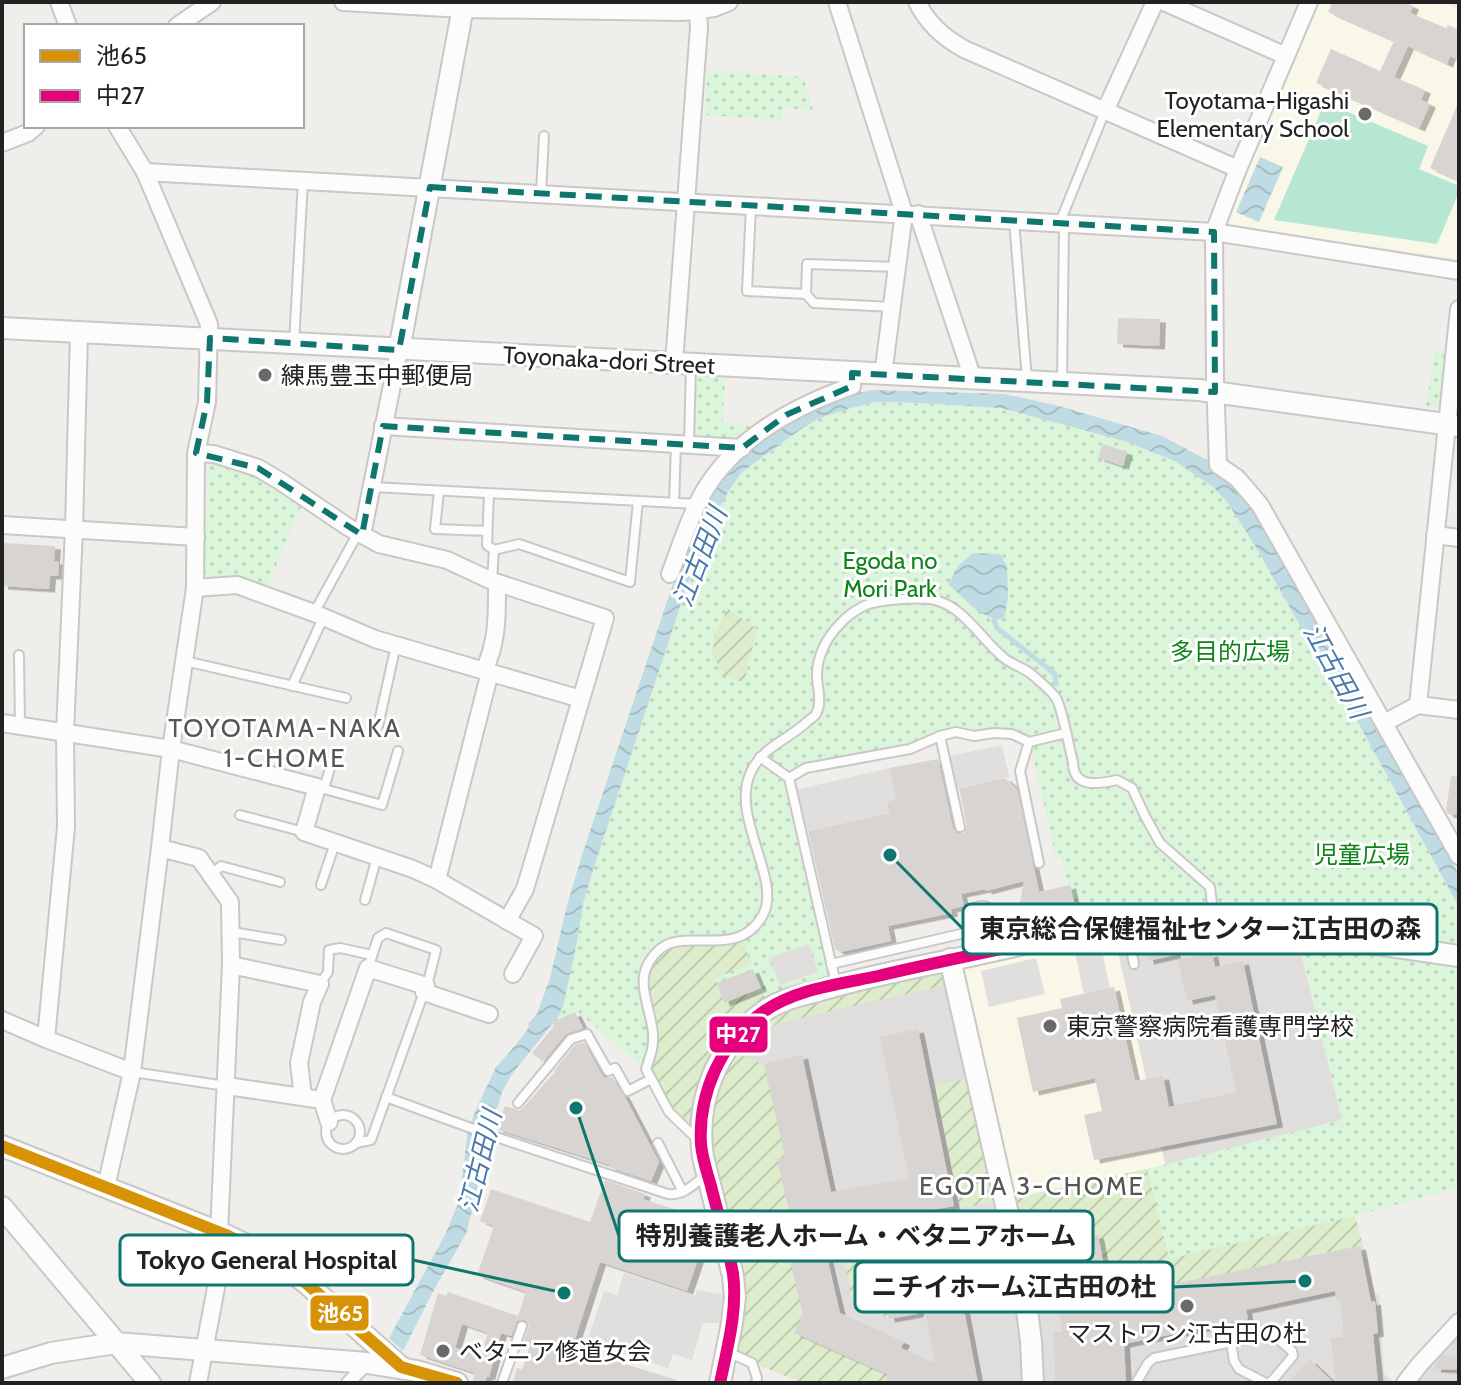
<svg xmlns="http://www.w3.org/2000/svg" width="1461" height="1385" viewBox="0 0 1461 1385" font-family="Cabin,'Noto Sans JP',sans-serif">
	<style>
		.residential { fill: #dfdedc }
		.education { fill: #f8f7e8 }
		.park { fill: url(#park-dots) }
		.garden { fill: url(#garden-furrows) }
		.pitch { fill: #b7e6d2 }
		.parking { fill: #e0dfde }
		.water { fill: url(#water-waves) }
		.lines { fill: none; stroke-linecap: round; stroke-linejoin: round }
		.stream { stroke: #bfdbe3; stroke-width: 5 }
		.building { fill: #d7d4d2; fill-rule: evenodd; filter: url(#shadow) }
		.service-casing { stroke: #c9c8c7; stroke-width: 12 }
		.pedestrian-casing { stroke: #c9c8c7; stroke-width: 16 }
		.minor-casing { stroke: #c9c8c7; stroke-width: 20 }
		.tertiary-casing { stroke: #c9c8c7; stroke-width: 24 }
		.service { stroke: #fdfcfc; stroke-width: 8 }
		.pedestrian { stroke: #fdfcfc; stroke-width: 12 }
		.minor { stroke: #fdfcfc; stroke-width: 16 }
		.tertiary { stroke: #fdfcfc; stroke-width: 20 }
		.bus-1-casing { stroke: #fff; stroke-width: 18 }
		.bus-2-casing { stroke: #fff; stroke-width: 18 }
		.bus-1 { stroke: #d79205; stroke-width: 12 }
		.bus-2 { stroke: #e5007d; stroke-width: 12 }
		.marked { fill: none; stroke: #0f766e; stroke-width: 6; stroke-dasharray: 16 10; stroke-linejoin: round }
		.poi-dot { fill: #6a6968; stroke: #fff; stroke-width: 3 }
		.labels { text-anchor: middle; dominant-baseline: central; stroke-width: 6; stroke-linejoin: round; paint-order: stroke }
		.poi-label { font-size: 24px; fill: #222; stroke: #fff; text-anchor: start }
		.street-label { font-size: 24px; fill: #222; stroke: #fff }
		.park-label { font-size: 24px; fill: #0c8416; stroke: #fff }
		.water-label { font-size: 26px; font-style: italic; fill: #4a7aab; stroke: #fff }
		.neighbourhood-label { font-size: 26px; letter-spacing: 2px; fill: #555; stroke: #fff }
		.leader { fill: none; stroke: #0f766e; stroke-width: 3 }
		.callout-dot { fill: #0f766e; stroke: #fff; stroke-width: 3 }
		.callout { fill: #fff; stroke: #0f766e; stroke-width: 3 }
		.callout-label { font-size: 26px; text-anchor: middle; font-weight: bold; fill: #222 }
		.line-badge { stroke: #fff; stroke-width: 3 }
		.badge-label { font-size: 22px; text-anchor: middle; font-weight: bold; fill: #fff }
	</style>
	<defs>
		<pattern id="park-dots" width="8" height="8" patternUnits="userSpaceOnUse" patternTransform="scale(2)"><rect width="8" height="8" fill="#daf5da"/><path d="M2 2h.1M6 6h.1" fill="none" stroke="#bbd2bb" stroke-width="1.8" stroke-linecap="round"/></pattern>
		<pattern id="garden-furrows" width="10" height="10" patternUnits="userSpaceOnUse" patternTransform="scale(2)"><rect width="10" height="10" fill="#ddeccb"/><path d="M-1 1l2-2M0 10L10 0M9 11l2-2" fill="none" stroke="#bdcaae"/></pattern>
		<pattern id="water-waves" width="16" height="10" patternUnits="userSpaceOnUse" patternTransform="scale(2)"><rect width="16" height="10" fill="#bfdbe3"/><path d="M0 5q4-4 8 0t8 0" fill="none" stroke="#a4bcc2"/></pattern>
		<filter id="shadow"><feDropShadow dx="6" dy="3.5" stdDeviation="0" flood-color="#0004"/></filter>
	</defs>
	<rect width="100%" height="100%" fill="#f0eeeb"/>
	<g class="residential">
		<polygon points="1112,925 1296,932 1342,1120 1165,1165"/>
		<polygon points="950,959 1005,1200 1147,1169 1169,1258 1355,1216 1375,1293 1379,1296 1384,1374 1395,1383 851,1383 730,1331 732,1323 703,1157 746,1026"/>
		<polygon points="1459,1322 1459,1383 1405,1383"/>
	</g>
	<g class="education">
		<polygon points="1319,2 1442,2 1459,9 1459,254 1457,259 1228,225 1226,219"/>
		<polygon points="1112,925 1165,1165 1005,1200 950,959"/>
	</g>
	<g class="park">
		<polygon points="707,70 803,77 813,110 783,108 782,120 705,115"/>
		<polygon points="1435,350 1446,351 1439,408 1426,406"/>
		<polygon points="696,377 725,378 723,423 753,426 739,439 695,436"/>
		<path d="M876 402 992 406 1124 441 1166 456 1195 473 1209 484 1227 502 1257 549 1303 631 1360 726 1459 907V1187L1355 1216 1169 1259 1147 1169 1342 1120 1297 932 1256 926 1081 932 1061 857 1056 858 1030 742 1012 734 956 732 910 749 905 757 883 755 806 768 789 778 836 985 646 1069 578 1012 552 1023 558 1017 563 1006C572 961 579 916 592 873L672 631 709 526 728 492 742 472 804 427 820 418 850 408Z"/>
		<polygon points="208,462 228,464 260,477 301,507 266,589 242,578 207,578 204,574"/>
	</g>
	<g class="garden">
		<polygon points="728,609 757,629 744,683 724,675 712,654 716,632"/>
		<polygon points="741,936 751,964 715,978 724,1002 761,988 768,1008 950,959 955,983 778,1023 756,1037 742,1056 764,1064 785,1157 777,1159 796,1241 787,1244 803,1314 794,1333 888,1375 893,1383 802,1383 726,1351 732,1323 701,1143 669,1112 646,1069 653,1030 646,1007 648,967 670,943"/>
		<polygon points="977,1077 1005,1200 1147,1169 1169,1259 1355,1216 1363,1245 1110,1297 1097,1236 1047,1245 1049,1262 1021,1269 1005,1200 960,1208 935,1085"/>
		<polygon points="894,1242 899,1265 879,1270 889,1319 852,1300 843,1252"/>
	</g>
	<polygon class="pitch" points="1325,102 1428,146 1419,169 1459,186 1459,192 1437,244 1274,220"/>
	<g class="parking">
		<polygon points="1002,745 1009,777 952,789 945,757"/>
		<polygon points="889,768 896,799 887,802 889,813 806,831 796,790"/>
		<polygon points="809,944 818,972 780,985 769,958"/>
		<polygon points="1101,947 1110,988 1084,994 1075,952"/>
		<polygon points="1175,955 1178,960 1187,1001 1215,995 1236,1092 1170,1106 1163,1076 1154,1078 1129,965"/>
		<polygon points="1036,958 1045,994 989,1007 981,971"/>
		<polygon points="851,1038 857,1071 872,1069 893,1174 850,1182 822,1043"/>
		<polygon points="624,1273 695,1296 697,1290 735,1297 732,1323 703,1323 692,1360 673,1354 668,1368 587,1342 604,1291 617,1295"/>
	</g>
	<g class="water">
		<polygon points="1260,157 1283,167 1259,222 1236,212"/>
		<path d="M874 390 1004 394 1055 405 1162 436 1203 458C1223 462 1247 499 1260 515L1459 875V907L1360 726 1303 631 1257 549 1227 502 1213 487 1175 461 1124 441 1001 408 920 403 876 402 851 408 820 418 804 427 742 472 728 492 709 526 685 592 592 873 583 904 576 947 563 1006 558 1017 512 1074 502 1092 497 1109H494L484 1141 477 1192 466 1234 432 1293 403 1351 389 1338 446 1233 459 1201 468 1129 479 1103 496 1067 515 1046 529 1027 528 1024 537 1014 550 978 567 905 583 852 684 551 713 486 732 463 797 415 846 395Z"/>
		<path d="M974 553 1000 554 1007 566 1008 597 1004 620C982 620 964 598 948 584L959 565Z"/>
	</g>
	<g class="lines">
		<polyline class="stream" points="994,620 997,628 1055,674 1056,684"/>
	</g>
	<g class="building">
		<polygon points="1332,2 1404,2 1413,6 1410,13 1446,28 1448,25 1459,30 1459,60 1450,56 1447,64 1408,46 1394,77 1425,90 1421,100 1430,104 1419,128 1316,83 1331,49 1380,71 1394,41 1328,12"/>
		<polygon points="1459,101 1459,181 1430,168"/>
		<polygon points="1118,318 1160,319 1159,346 1117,344"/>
		<polygon points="1103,444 1127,452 1123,466 1098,458"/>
		<polygon points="2,543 55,546 54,561 59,561 58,576 50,576 49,589 2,586"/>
		<polygon points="938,759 953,828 957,833 964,833 967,826 959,788 1005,778 1017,789 1039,892 1070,885 1078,919 1014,933 1024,881 986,891 985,889 961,894 964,906 951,909 952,913 888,926 891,941 840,952 835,949 808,831 889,813 887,802 896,799 889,768"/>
		<polygon points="1451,776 1459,777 1459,815 1448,814 1446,811"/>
		<polygon points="1172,942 1175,955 1148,961 1145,948"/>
		<polygon points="1212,953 1215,967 1243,961 1277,1124 1094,1160 1084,1115 1102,1111 1095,1078 1033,1092 1017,1018 1062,1008 1060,999 1114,987 1135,1081 1163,1076 1169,1107 1236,1092 1215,995 1187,1001 1178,960"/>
		<polygon points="753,969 761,988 724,1003 717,983"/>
		<polygon points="575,1012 583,1028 566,1034 543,1062 532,1053 554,1026 552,1023"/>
		<polygon points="918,1029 954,1206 827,1229 829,1235 822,1236 840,1313 904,1342 901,1348 935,1363 923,1300 917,1314 889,1319 879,1269 899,1265 894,1242 931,1235 944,1297 961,1294 978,1383 893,1383 886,1380 888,1375 794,1333 803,1314 786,1244 796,1241 777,1159 785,1157 764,1064 802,1055 831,1192 909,1179 880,1037"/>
		<polygon points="584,1042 602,1075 605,1078 612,1077 625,1097 659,1162 651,1181 609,1167 610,1165 497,1129 505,1106 519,1110 523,1108 555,1072 554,1071 575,1045"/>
		<path d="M605 1180 645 1194 643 1199 683 1212 670 1249 698 1259 687 1291 600 1262 574 1342 596 1348 594 1354 676 1380V1383H513L517 1368 522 1370 531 1343 524 1341 529 1325 524 1319 517 1321 511 1336 501 1333 489 1377 487 1376 484 1383H472L475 1373 420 1355 438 1293 446 1296 448 1292 518 1316 526 1292 477 1275 494 1226 480 1221 491 1189 590 1222ZM462 1324 488 1333 481 1356 455 1348Z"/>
		<polygon points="1098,1235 1110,1297 1360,1246 1371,1302 1375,1301 1378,1333 1373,1334 1378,1383 1336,1383 1331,1338 1344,1337 1340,1300 1337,1301 1335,1291 1246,1310 1248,1319 1124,1344 1126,1383 1055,1383 1054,1332 1063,1332 1046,1245"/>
		<polygon points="1443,1355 1459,1356 1459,1370 1435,1369 1435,1364"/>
		<polygon points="1310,1360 1334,1383 1288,1383"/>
	</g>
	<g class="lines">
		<defs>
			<g id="service">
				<polyline points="541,193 544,136"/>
				<polyline points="751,206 747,291 806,294 814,303 892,307"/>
				<polyline points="1014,221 1027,379"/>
				<polyline points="1060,222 1105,111"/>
				<polyline points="806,294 807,264 897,267"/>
				<polyline points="294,343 303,181"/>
				<polyline points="1062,382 1064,224"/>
				<polyline points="689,444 691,365"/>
				<polyline points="372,487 697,504"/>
				<polyline points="439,491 435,529 487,531"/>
				<polyline points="489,494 487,545 494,550"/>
				<polyline points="674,503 676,444"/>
				<polyline points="492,581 494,550 519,544 630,582 638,501"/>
				<polyline points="314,613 358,533"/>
				<polyline points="19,655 20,725"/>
				<polyline points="185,661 346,698"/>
				<polyline points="292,686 323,618"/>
				<polyline points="378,726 396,645"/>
				<polyline points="940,736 960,827"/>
				<polyline points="1029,742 1020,771 1039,863"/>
				<polyline points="760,757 789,778"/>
				<polyline points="317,787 382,805 398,751"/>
				<polyline points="324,789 332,761"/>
				<polyline points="240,815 304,832"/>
				<polyline points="211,875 221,866 280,882"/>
				<polyline points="321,885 335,843"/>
				<polyline points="365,900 377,857"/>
				<circle cx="982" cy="918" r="12"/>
				<polyline points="1126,925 1134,964"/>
				<polyline points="232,932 281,940"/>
				<polyline points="831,964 982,929"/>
				<polyline points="368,968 378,938 386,933 436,950 427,986"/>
				<polyline points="320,984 328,972 329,950 340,948 372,955"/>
				<polyline points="836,984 789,778 806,768 910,749 940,736 956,732 974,736 994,733 1012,734 1029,742 1066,733"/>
				<polyline points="133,1072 226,1086"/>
				<path d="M386 1097 487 1134 668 1194C684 1196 695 1183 707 1174"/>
				<polyline points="518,1103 571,1039 587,1034 608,1071 615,1068 628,1091 651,1079"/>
				<circle cx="343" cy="1132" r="17"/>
				<path d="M697 1139 669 1112 646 1069C650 1057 654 1047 653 1034 651 1004 629 976 660 949 686 927 739 960 763 915 782 880 731 818 750 774 761 747 788 740 807 722 809 720 815 716 816 714 822 703 818 690 817 678 816 658 826 638 840 624 846 617 856 610 864 606 878 599 914 598 930 599 938 600 950 605 957 611 974 624 987 644 1004 658 1011 664 1022 667 1030 673 1036 678 1052 692 1056 698 1063 710 1069 748 1073 762 1073 789 1099 784 1117 780L1132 788 1145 816 1160 843 1210 887 1214 921"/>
				<polyline points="356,1143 371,1140 424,992"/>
				<polyline points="658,1143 683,1192"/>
				<polyline points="1231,1342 1234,1361 1239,1369 1266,1383"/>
				<polyline points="728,1352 752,1363 757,1378 756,1383"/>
				<polyline points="502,1383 522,1326"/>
				<polyline points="1136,1383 1148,1363 1154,1358 1272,1334 1292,1351 1293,1356 1272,1381 1268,1383"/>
			</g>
			<polyline id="pedestrian" points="348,1383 367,1363"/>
			<g id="minor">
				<polyline points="59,2 68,26"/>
				<polyline points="343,2 463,9 683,12 714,8 729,2"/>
				<polyline points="837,2 904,213 883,375"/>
				<path d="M917 2C928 24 943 37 964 49L1238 169"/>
				<polyline points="1164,2 1286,56"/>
				<polyline points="1309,2 1238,169 1214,232 1215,378 1218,465 1237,478 1260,505 1459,856"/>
				<polyline points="177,26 212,2"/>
				<polyline points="1105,111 1155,2"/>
				<polyline points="2,143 28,133 36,126"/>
				<polyline points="145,172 1214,232 1459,271"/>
				<polyline points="918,214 973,379"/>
				<polyline points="674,363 699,27 697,2"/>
				<polyline points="383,426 742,448"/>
				<polyline points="196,453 214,454 258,468 280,481 348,527 379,544 447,560 492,581 605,618 525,889 507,921"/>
				<polyline points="2,525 196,537"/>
				<polyline points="362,535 399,350"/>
				<polyline points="1435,535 1459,538"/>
				<path d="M670 574C680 547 689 518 703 493 734 439 795 406 852 386V373"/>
				<polyline points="195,588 237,585 314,613 375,639 581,699"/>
				<path d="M484 670C498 642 497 613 497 583"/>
				<polyline points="1418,705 1459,309"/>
				<polyline points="2,723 171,749 317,787 304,832 413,869 437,880 534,936 513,974"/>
				<polyline points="1384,723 1418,705 1459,710"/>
				<polyline points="160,848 199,858 230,902 231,965 219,1233"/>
				<polyline points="437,880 490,672"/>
				<polyline points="231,965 320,984 312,1002 299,1063 303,1097"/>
				<polyline points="2,1020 46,1039 132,1072"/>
				<polyline points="46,1039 66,827 65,732 74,529 79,332"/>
				<polyline points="227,1086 322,1100 329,1122"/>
				<polyline points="322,1100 368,968 426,986 424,992 489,1014"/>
				<polyline points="106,1187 132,1072 160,848 171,749 195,588 196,453 207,402 209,324 145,172 117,126"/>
				<polyline points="198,1383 226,1235"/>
				<polyline points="1405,1383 1420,1364 1459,1322"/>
			</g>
			<g id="tertiary">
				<polyline points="2,328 1199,390 1459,426"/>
				<polyline points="399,350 464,2"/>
				<polyline points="950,959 1023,1280 1031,1341 1033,1383"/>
				<polyline points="2,1146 226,1235 267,1255 306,1283 401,1367"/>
				<polyline points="2,1207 150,1383"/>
				<polyline points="2,1368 51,1353 116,1343 367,1363 417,1371 457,1383"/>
				<path d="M720 1383 732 1323 735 1297 733 1276 703 1157C695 1101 716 1047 762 1013 778 1000 799 996 818 991 871 975 925 966 979 954 1010 947 1042 940 1074 933 1092 930 1110 924 1128 923 1160 919 1193 920 1225 922L1459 956"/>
			</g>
		</defs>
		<use href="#service" class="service-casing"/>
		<use href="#pedestrian" class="pedestrian-casing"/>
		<use href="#minor" class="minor-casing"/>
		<use href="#tertiary" class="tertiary-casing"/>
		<use href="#service" class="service"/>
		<use href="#pedestrian" class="pedestrian"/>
		<use href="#minor" class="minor"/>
		<use href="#tertiary" class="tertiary"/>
		<defs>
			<polyline id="bus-1" points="2,1146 226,1235 267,1255 306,1283 401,1367 457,1383"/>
			<path id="bus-2" d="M720 1383C727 1349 738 1310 733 1274 728 1245 718 1215 711 1186 707 1172 702 1158 701 1144 698 1094 721 1041 763 1012 795 989 840 984 878 976 946 960 1013 947 1081 932"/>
		</defs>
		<use href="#bus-1" class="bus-1-casing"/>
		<use href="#bus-2" class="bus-2-casing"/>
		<use href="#bus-1" class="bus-1"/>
		<use href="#bus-2" class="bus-2"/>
	</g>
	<path class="marked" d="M430 187 1214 232 1215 392 852 373V386L786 415 742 448 383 426 362 535 258 468 196 453 207 402 210 338 399 350Z"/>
	<g class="poi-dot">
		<circle cx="1365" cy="114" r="8"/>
		<circle cx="265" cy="375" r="8"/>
		<circle cx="1050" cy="1026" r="8"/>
		<circle cx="1187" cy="1306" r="8"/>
		<circle cx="443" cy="1351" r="8"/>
	</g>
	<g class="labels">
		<g class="poi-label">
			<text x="1349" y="100" text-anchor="end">Toyotama-Higashi<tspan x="1349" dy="28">Elementary School</tspan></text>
			<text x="281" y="375">練馬豊玉中郵便局</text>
			<text x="1066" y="1026">東京警察病院看護専門学校</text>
			<text x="1187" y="1333" text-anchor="middle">マストワン江古田の杜</text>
			<text x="459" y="1351">ベタニア修道女会</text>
		</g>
		<g class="street-label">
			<text transform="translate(609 360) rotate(3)">Toyonaka-dori Street</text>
		</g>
		<g class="park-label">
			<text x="890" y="560">Egoda no<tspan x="890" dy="28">Mori Park</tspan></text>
			<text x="1230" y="651">多目的広場</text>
			<text x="1362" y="854">児童広場</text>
		</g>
		<g class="water-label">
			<text transform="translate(700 557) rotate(-69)">江古田川</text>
			<text transform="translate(1336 671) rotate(61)">江古田川</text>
			<text transform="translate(480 1161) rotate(-76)">江古田川</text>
		</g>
		<g class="neighbourhood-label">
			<text x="285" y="728">TOYOTAMA-NAKA<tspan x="285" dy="30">1-CHOME</tspan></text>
			<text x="1032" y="1186">EGOTA 3-CHOME</text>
		</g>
	</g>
	<path class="leader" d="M890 855L963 929M576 1108L619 1236M564 1293L413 1260M1305 1281L1173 1287"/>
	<g class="callout-dot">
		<circle cx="890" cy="855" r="8"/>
		<circle cx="576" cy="1108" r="8"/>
		<circle cx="564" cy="1293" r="8"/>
		<circle cx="1305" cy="1281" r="8"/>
	</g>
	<g class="callout">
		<rect x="963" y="904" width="474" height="50" rx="8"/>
		<rect x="619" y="1211" width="474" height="50" rx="8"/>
		<rect x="120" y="1235" width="293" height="50" rx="8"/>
		<rect x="855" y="1262" width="318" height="50" rx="8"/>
	</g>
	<g class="callout-label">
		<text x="1200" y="938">東京総合保健福祉センター江古田の森</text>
		<text x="856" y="1245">特別養護老人ホーム・ベタニアホーム</text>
		<text x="267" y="1269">Tokyo General Hospital</text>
		<text x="1014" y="1296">ニチイホーム江古田の杜</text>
	</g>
	<g class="line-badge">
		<rect x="708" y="1015" width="61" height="39" rx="8" fill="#e5007d"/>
		<rect x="309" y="1294" width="61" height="38" rx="8" fill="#d79205"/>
	</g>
	<g class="badge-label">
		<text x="738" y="1042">中27</text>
		<text x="340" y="1321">池65</text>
	</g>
	<rect width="1461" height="1385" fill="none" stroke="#222222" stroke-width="8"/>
	<rect x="24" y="24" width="280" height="104" fill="#ffffff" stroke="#a7a7a7" stroke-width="2"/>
	<rect x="40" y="50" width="40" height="12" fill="#d79205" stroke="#a7a7a7" stroke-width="2"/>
	<text x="96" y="64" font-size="24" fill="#222222">池65</text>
	<rect x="40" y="90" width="40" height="12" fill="#e5007d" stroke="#a7a7a7" stroke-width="2"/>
	<text x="96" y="104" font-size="24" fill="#222222">中27</text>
</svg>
